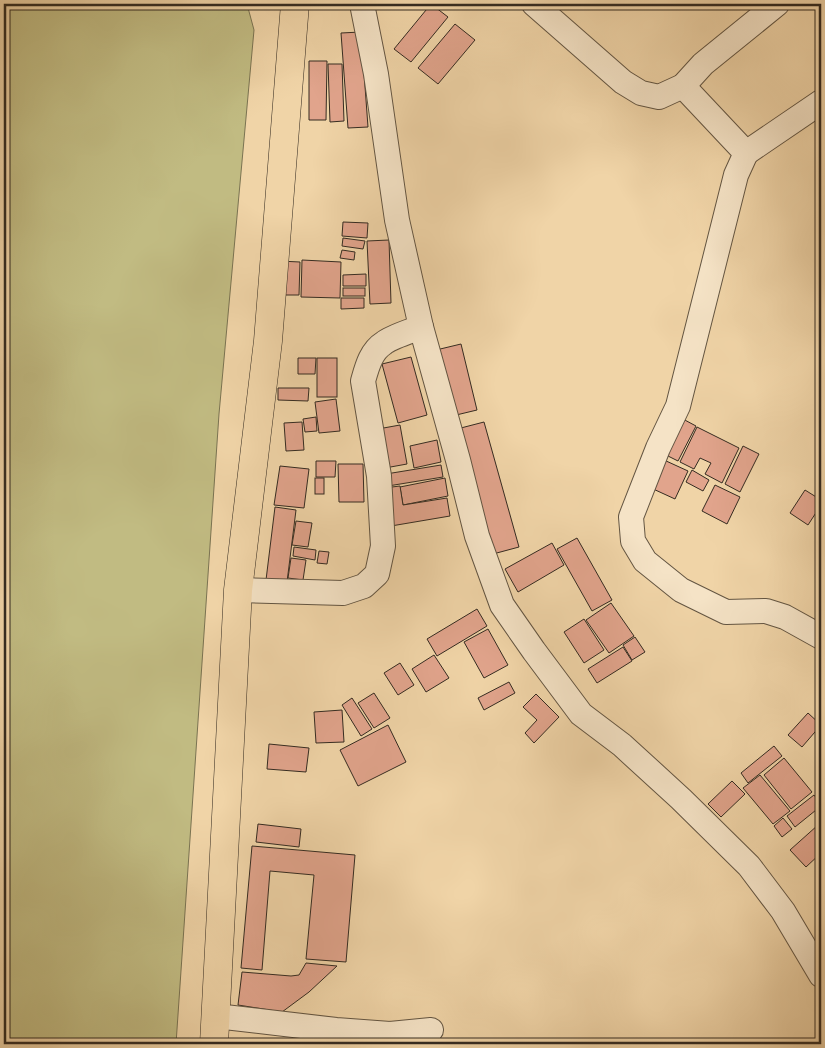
<svg xmlns="http://www.w3.org/2000/svg" width="825" height="1048" viewBox="0 0 825 1048" font-family="Cardo,serif">
	<style>
		.green { fill: #c1bb82; stroke: #7a7352 }
		.building { fill: #e1a48c; stroke: #342b21 }
		.lines { fill: none; stroke-linecap: round; stroke-linejoin: round }
		.minor-casing { stroke: #635542; stroke-width: 26 }
		.major-casing { stroke: #342b21; stroke-width: 29 }
		.minor { stroke: #f5e3c6; stroke-width: 24 }
		.major { stroke: #f0d4a7; stroke-width: 28 }
	</style>
	<rect width="100%" height="100%" fill="#f0d4a7"/>
	<filter id="stains"><feTurbulence type="fractalNoise" baseFrequency=".004" numOctaves="4"/><feColorMatrix values="0 0 0 0 .2 0 0 0 0 .09 0 0 0 0 .02 0 0 0 .5 -.17"/></filter>
	<radialGradient id="worn" r=".72"><stop offset=".6" stop-color="#630" stop-opacity="0"/><stop offset="1" stop-color="#630" stop-opacity=".3"/></radialGradient>
	<polygon class="green" points="4,4 247,4 254,30 219,414 176,1044 4,1044"/>
	<g class="building">
		<polygon points="431,4 448,17 411,62 394,49"/>
		<polygon points="455,24 475,40 438,84 418,68"/>
		<polygon points="361,32 368,127 348,128 341,33"/>
		<polygon points="309,61 327,61 326,120 309,120"/>
		<polygon points="328,64 342,64 344,121 330,122"/>
		<polygon points="343,222 368,223 367,238 342,236"/>
		<polygon points="343,238 365,241 363,249 342,246"/>
		<polygon points="389,240 391,303 370,304 367,241"/>
		<polygon points="342,250 355,252 354,260 340,258"/>
		<polygon points="302,260 341,262 340,298 301,297"/>
		<polygon points="279,261 300,262 299,295 278,295"/>
		<polygon points="366,274 366,286 343,286 343,275"/>
		<rect x="343" y="288" width="22" height="8"/>
		<polygon points="341,298 364,298 364,308 341,309"/>
		<polygon points="461,344 477,410 452,416 436,350"/>
		<polygon points="411,357 427,415 398,423 382,364"/>
		<polygon points="298,358 316,358 315,374 298,374"/>
		<rect x="317" y="358" width="20" height="39"/>
		<polygon points="278,388 309,388 308,401 278,400"/>
		<polygon points="336,399 340,431 319,433 315,402"/>
		<polygon points="316,417 317,431 305,432 303,419"/>
		<polygon points="681,418 696,426 678,461 664,454"/>
		<polygon points="302,422 304,450 286,451 284,423"/>
		<polygon points="484,422 519,547 493,554 457,429"/>
		<polygon points="400,425 407,464 385,468 378,429"/>
		<polygon points="697,427 739,448 722,483 705,474 711,463 700,458 694,469 680,462"/>
		<polygon points="437,440 441,462 414,468 410,446"/>
		<polygon points="743,446 759,454 740,492 725,484"/>
		<polygon points="664,460 688,471 675,499 651,488"/>
		<polygon points="316,461 336,461 335,477 316,477"/>
		<polygon points="338,464 363,464 364,502 339,502"/>
		<polygon points="441,465 443,477 388,486 386,474"/>
		<polygon points="280,466 309,469 304,508 274,505"/>
		<polygon points="692,470 709,480 703,491 686,482"/>
		<rect x="315" y="478" width="9" height="16"/>
		<polygon points="445,478 448,496 403,505 400,487"/>
		<polygon points="715,485 740,497 727,524 702,511"/>
		<polygon points="400,486 403,505 447,498 450,516 391,526 384,488"/>
		<polygon points="805,490 821,500 821,505 808,525 790,513"/>
		<polygon points="275,507 296,510 287,582 266,580"/>
		<polygon points="296,521 312,523 308,547 292,545"/>
		<polygon points="577,538 612,600 592,611 557,549"/>
		<polygon points="552,543 564,565 518,592 505,569"/>
		<polygon points="294,547 316,550 315,560 293,556"/>
		<polygon points="319,551 329,552 327,564 317,563"/>
		<polygon points="291,558 306,560 303,580 288,578"/>
		<polygon points="611,603 634,636 609,653 586,620"/>
		<polygon points="477,609 487,626 437,656 427,639"/>
		<polygon points="584,619 604,650 584,663 564,632"/>
		<polygon points="488,629 508,665 484,678 464,642"/>
		<polygon points="635,637 645,652 632,660 623,645"/>
		<polygon points="623,647 632,661 597,683 588,669"/>
		<polygon points="434,655 449,678 426,692 412,669"/>
		<polygon points="400,663 414,685 398,695 384,673"/>
		<polygon points="509,682 515,693 484,710 478,698"/>
		<polygon points="374,693 390,718 374,728 358,703"/>
		<polygon points="536,694 559,717 534,743 525,733 537,720 523,707"/>
		<polygon points="352,698 372,729 361,736 342,705"/>
		<polygon points="342,710 344,742 316,743 314,712"/>
		<polygon points="808,713 821,725 802,747 788,735"/>
		<polygon points="388,725 406,762 358,786 340,750"/>
		<polygon points="269,744 309,748 306,772 267,769"/>
		<polygon points="774,746 782,756 748,783 741,773"/>
		<polygon points="784,758 812,792 791,809 764,775"/>
		<polygon points="760,775 790,811 773,824 743,788"/>
		<polygon points="732,781 745,794 721,817 708,804"/>
		<polygon points="814,795 821,804 821,806 795,827 787,816"/>
		<polygon points="783,818 792,829 782,837 774,826"/>
		<polygon points="258,824 301,829 299,847 256,842"/>
		<polygon points="818,825 821,829 821,844 818,847 821,851 821,853 806,867 790,850"/>
		<polygon points="252,846 355,855 346,962 306,959 314,875 270,871 262,970 241,968"/>
		<polygon points="306,963 337,966 309,992 282,1012 238,1005 242,972 291,976 299,975"/>
	</g>
	<g class="lines">
		<defs>
			<g id="minor">
				<polyline points="362,4 376,74 397,220 421,327 458,460 477,536 502,605 534,651 581,714 622,745 681,799 749,866 783,911 821,975"/>
				<polyline points="534,4 623,82 641,93 659,97 683,86 703,64 777,4"/>
				<polyline points="683,86 746,153 736,175 678,406 658,448 631,517 633,541 645,561 681,590 726,612 766,611 785,617 821,637"/>
				<polyline points="746,153 821,102"/>
				<path d="M238 590 343 593 364 586 377 574 383 546 379 476 363 381C367 367 371 351 384 343 391 337 411 331 421 327"/>
				<polyline points="216,1016 336,1030 390,1034 431,1030"/>
			</g>
			<polyline id="major" points="214,1044 238,590 268,341 295,4"/>
		</defs>
		<use href="#minor" class="minor-casing"/>
		<use href="#major" class="major-casing"/>
		<use href="#minor" class="minor"/>
		<use href="#major" class="major"/>
	</g>
	<rect width="825" height="1048" fill="none" stroke="#f0d4a7" stroke-width="20"/>
	<rect x="5" y="5" width="815" height="1038" fill="none" stroke="#342b21" stroke-width="2.5"/>
	<rect x="10" y="10" width="805" height="1028" fill="none" stroke="#342b21"/>
	<rect width="100%" height="100%" filter="url(#stains)"/>
	<rect width="100%" height="100%" fill="url(#worn)"/>
</svg>
